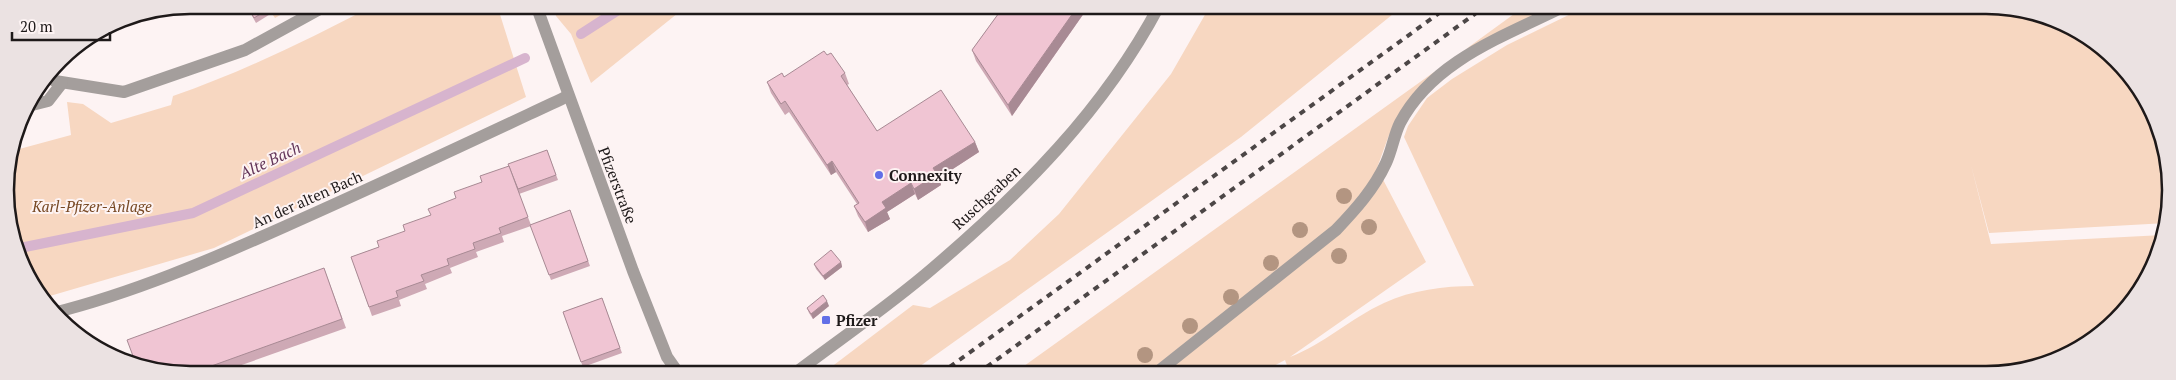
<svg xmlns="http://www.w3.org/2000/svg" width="2176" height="380" viewBox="0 0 2176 380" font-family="'PT Serif',serif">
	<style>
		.green { fill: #f7d7c1 }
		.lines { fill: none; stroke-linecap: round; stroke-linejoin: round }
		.stream { stroke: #d7b4ce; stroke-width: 10 }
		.service { stroke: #a49e9c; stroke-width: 12 }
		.minor { stroke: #a49e9c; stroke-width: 12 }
		.rail { stroke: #4c4646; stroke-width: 4; stroke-dasharray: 6 6; stroke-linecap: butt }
		.tree { fill: #b39581 }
		.wall { fill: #cea9b5 }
		.shaded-wall { fill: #a88a94 }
		.building { fill: #f0c5d3; stroke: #a88a94 }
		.poi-dot { fill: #626fe7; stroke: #fdf3f3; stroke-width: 2 }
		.labels { text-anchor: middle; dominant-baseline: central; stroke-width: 4; stroke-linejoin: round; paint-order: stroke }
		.poi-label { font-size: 15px; font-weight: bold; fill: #1e1919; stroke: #fdf3f3; text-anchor: start }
		.street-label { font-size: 15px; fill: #1e1919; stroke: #fdf3f3 }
		.park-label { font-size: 15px; font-style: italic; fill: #774823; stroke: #fdf3f3 }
		.water-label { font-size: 16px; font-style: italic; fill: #633559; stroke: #fdf3f3 }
		.rim { fill: none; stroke: #1e1919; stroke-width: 2.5 }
	</style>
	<rect width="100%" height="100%" fill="#fdf3f3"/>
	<g class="green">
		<polygon points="266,5 274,5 276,8 281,5 298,5 275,18"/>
		<path d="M375 5H497L526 97 214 248 43 298 15 249 5 178 12 151 71 135 67 102 83 104 111 123 171 105 173 96C243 72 309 39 375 5Z"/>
		<polygon points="553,5 688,5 591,83 571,34 556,16"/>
		<polygon points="1210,6 1403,6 1241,137 909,374 822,374 913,305 930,308 1010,260 1059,214 1171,74"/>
		<polygon points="1525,6 1553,6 1466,49"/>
		<path d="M1587 6 2010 7 2078 30 2133 77 2165 142 2169 214 2167 223 1989 233 1971 165 1991 244 2163 235 2152 272 2117 321 2057 361 1998 375 1290 374 1285 360 1259 374H1013L1434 72 1389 135 1377 168 1426 262 1290 357C1324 344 1351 318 1384 303 1412 290 1444 286 1474 286L1404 137 1408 126 1427 98 1452 79 1507 45Z"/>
	</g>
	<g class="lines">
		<g class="stream">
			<polyline points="581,34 626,5"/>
			<polyline points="15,249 193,213 525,58"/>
		</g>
		<g class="service">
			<polyline points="48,76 55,81 124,92 245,50 327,5"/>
			<polyline points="28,106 48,101 62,83"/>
			<path d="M1155 374 1336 230C1356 209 1374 189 1386 163 1392 150 1394 135 1400 123 1433 60 1505 36 1565 6"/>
		</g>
		<g class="minor">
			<polyline points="536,5 633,271 667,357 679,374"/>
			<path d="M53 313C133 293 210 260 286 226 381 184 474 140 568 96"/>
			<path d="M794 374C840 339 889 306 933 268 1021 193 1104 110 1159 6"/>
		</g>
		<g class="rail">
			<polyline points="940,374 1449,6"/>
			<polyline points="977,374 1486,6"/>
		</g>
	</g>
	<g class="tree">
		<circle cx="1344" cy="196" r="8"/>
		<circle cx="1369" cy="227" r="8"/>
		<circle cx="1300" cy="230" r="8"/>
		<circle cx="1339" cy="256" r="8"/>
		<circle cx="1271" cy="263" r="8"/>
		<circle cx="1231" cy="297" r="8"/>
		<circle cx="1190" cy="326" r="8"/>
		<circle cx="1145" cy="355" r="8"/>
	</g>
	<g class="wall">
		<polygon points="246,5 268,5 272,13 256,23"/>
		<polygon points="1004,6 1089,6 1012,116 976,61 972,50"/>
		<polygon points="146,14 116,21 119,19 147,14"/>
		<polygon points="827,55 845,73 849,84 847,85 877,131 975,142 979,152 939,178 941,185 918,200 915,194 887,212 890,219 868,232 858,216 854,206 857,204 836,172 831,175 789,112 785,115 771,93 767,82 784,77"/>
		<polygon points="547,150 558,180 519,194 531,225 570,210 590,266 551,280 531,226 502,236 504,242 476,252 478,257 450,268 452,273 425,284 427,289 399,300 401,306 372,316 351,257 379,247 431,215 509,166"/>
		<polygon points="841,262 842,267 825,280 816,269 814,264"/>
		<polygon points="324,268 346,328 219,373 166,373"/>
		<polygon points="602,298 622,353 583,367 563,312"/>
		<polygon points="829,306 813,319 809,313 807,308"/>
	</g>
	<g class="shaded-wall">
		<polygon points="1078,6 1089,6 1012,116 1008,105"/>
		<polygon points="975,142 979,152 939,178 941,185 918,200 914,189 933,168"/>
		<polygon points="832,161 836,172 831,175 827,165"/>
		<polygon points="911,183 915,194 887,212 890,219 868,232 865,222 882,202"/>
		<polygon points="841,262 842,267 825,280 823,276"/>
		<polygon points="827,301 829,306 813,319 811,314"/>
	</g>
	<g class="building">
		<polygon points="247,5 268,5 270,8 254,18"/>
		<polygon points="1004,6 1078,6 1008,105 972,50"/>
		<polygon points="824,51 827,55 831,53 845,73 841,76 877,131 941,90 975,142 933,168 937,174 914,189 911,183 882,202 886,208 865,222 854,206 859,203 832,161 827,165 785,101 781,104 767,82 782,73 784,77"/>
		<polygon points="547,150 556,175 518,189 508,164"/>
		<polygon points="509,166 528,217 499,228 501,233 473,243 475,249 447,259 449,265 421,275 424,281 396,291 398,297 369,307 351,257 379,247 377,241 405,231 403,225 431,215 428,209 456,198 454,192 482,182 480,176"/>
		<polygon points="570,210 588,261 549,275 530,225"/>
		<polygon points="831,250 841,262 823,276 814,264"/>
		<polygon points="324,268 342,319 192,373 166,373 136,364 127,340"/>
		<polygon points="823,295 827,301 811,314 807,308"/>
		<polygon points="602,298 620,348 581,362 563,312"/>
	</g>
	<g class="poi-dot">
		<circle cx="879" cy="175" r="5"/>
		<rect x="821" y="315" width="10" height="10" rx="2.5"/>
	</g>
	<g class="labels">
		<g class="poi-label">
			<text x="889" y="175">Connexity</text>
			<text x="836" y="320">Pfizer</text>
		</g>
		<g class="street-label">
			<text transform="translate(618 185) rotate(69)">Pfizerstraße</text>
			<text transform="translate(986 197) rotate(-43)">Ruschgraben</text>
			<text transform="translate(307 199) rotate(-24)">An der alten Bach</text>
		</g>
		<g class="park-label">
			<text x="92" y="206">Karl-Pfizer-Anlage</text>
		</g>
		<g class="water-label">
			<text transform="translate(270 160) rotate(-25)">Alte Bach</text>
		</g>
	</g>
	<path d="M0 0H2176V380H0ZM190 14H1986A176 176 0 0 1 2162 190V190A176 176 0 0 1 1986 366H190A176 176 0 0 1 14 190V190A176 176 0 0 1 190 14Z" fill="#ebe2e2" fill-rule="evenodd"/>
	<path class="rim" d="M190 14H1986A176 176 0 0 1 2162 190V190A176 176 0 0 1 1986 366H190A176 176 0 0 1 14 190V190A176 176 0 0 1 190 14Z"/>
	<path d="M12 32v8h98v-8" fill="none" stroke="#1e1919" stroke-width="2.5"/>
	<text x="20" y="32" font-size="15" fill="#1e1919" stroke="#fdf3f3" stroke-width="4" paint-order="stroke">20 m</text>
</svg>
